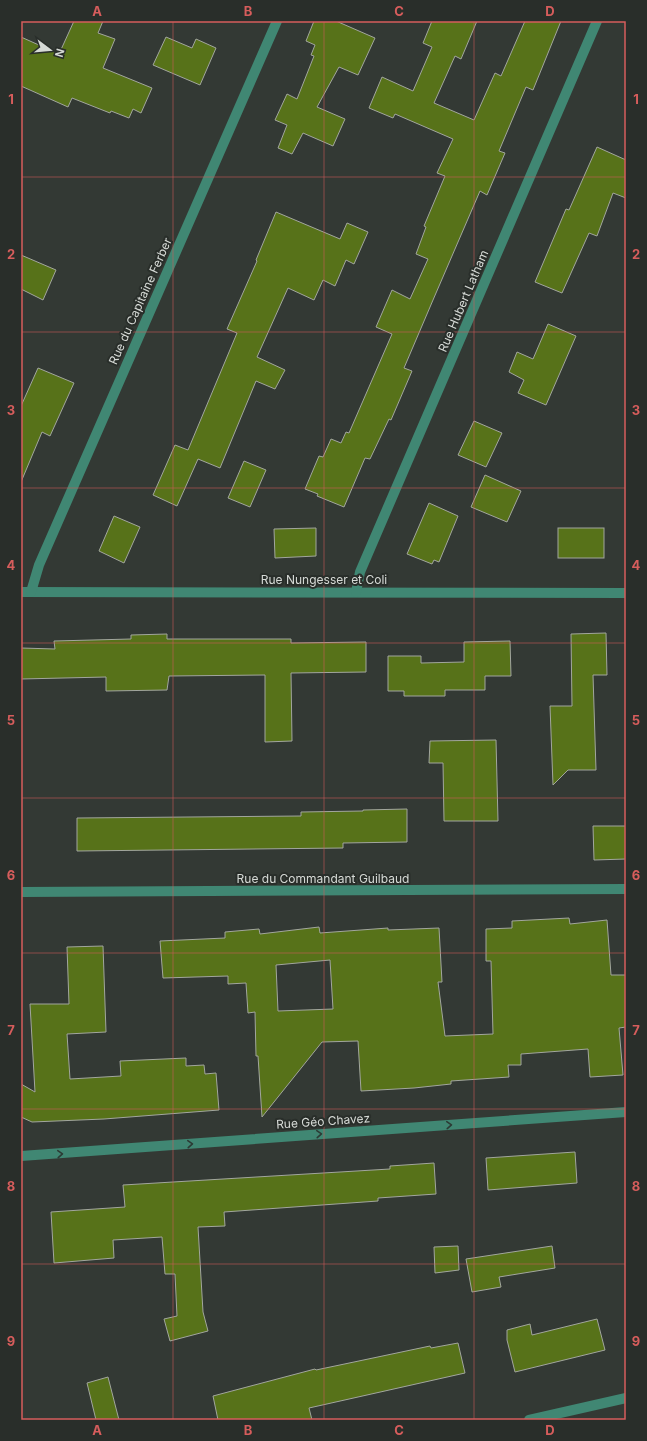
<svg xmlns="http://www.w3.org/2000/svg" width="647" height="1441" viewBox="0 0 647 1441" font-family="Inter,sans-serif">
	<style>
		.building { fill: #577219; stroke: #a2a69e; fill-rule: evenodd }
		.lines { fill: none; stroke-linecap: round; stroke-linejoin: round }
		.minor { stroke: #408773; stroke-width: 10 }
		.oneway { stroke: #2c3b35 }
		.grid { fill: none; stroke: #d65d5c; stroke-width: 1; stroke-opacity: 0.55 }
		.labels { text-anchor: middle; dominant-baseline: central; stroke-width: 4; stroke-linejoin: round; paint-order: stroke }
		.street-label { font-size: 12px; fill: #d6dad6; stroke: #292e2a }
		.neatline { fill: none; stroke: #d65d5c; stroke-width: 1.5 }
		.grid-label { font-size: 13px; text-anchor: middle; font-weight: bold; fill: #d65d5c }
	</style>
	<rect width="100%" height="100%" fill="#333934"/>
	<g class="building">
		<polygon points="74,21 103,21 98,33 115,39 103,68 152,88 141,113 133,109 129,118 111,111 110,113 72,98 68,107 21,86 21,37 59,54"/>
		<polygon points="314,21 336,21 375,38 358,75 339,67 317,107 345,119 333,146 303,133 292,154 278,148 287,125 275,120 287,94 297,99 314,56 311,55 315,45 306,41"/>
		<polygon points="432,21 477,21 461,59 455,56 434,103 474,120 495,73 501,76 525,21 561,21 533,90 526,87 499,151 505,153 487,195 480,191 433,300 404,368 412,371 391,420 389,419 370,459 365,458 344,507 317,496 318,494 305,489 319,456 323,457 331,439 341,443 346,432 349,433 392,334 376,327 392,290 410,299 428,259 416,254 426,227 424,226 445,176 437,173 453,139 395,114 393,118 369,108 382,77 413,91 432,47 423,43"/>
		<polygon points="166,37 192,48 196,39 216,48 200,85 153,65"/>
		<polygon points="597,147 626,160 626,198 613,193 597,236 589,233 562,293 535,282 566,209 569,210"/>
		<polygon points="276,212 340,239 347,223 368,232 354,264 346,260 335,286 323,280 314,300 288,288 257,357 285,370 275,389 256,381 220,468 198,459 177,506 153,495 175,445 188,450 237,333 227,329 257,261 256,260"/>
		<polygon points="21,255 56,270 43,300 21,289"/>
		<polygon points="548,324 576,336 546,405 518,393 524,380 509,372 517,352 533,359"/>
		<polygon points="38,368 74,383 50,436 42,432 21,482 21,406"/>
		<polygon points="474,421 502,433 486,467 458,455"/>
		<polygon points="244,461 266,470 250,507 228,498"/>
		<polygon points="485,475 521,491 507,522 471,507"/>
		<polygon points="429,503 458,516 439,562 434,560 432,564 407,554"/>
		<polygon points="114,516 140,527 124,563 99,551"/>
		<polygon points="316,528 316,556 275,558 274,529"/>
		<rect x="558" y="528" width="46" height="30"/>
		<polygon points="606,633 607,675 593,675 596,770 568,770 553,785 550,706 572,706 571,634"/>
		<polygon points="167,634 167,639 291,639 291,643 366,642 366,672 291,673 292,741 265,742 265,675 169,676 167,690 106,691 106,677 21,679 21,648 55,649 54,641 131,639 131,635"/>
		<polygon points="510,641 511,676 485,676 485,690 445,690 445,696 404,696 404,691 388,691 388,656 421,656 421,663 464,662 464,642"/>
		<polygon points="496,740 498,821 444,821 443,763 429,763 430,741"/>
		<polygon points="407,809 407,842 343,843 343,848 77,851 77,818 301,816 301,812 363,811 363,810"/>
		<polygon points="593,826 626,826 626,859 594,860"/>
		<path d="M569 918 570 924 607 920 611 975H626V1027L619 1028 623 1075 590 1077 588 1049 521 1054V1065H508L509 1077 451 1081V1084L414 1088 361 1091 358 1041 322 1042 262 1117 258 1056H256L255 1012 248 1013 246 983 228 984V976L163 978 160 941 225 938V932L259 929 260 934 319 927 320 933 388 928V930L439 928 442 982H438L445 1036 493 1034 491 961H486V929L512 928V921ZM330 960 333 1009 278 1011 276 965Z"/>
		<polygon points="103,946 106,1032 67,1034 70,1079 121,1076 120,1061 186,1058 186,1066 204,1065 205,1074 216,1073 219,1110 104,1119 32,1122 21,1117 21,1084 35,1092 30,1004 69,1004 67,947"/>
		<polygon points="575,1152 577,1183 488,1190 486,1158"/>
		<polygon points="434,1163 436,1194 378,1198 378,1201 224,1212 225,1226 198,1227 203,1312 208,1331 170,1341 164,1319 177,1316 175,1274 165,1274 162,1237 113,1240 114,1258 54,1263 51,1212 125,1207 123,1185 390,1169 390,1166"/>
		<polygon points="458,1246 459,1270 435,1273 434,1247"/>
		<polygon points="552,1246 555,1268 499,1277 501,1287 472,1292 466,1259"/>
		<polygon points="597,1319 605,1350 515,1372 507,1340 507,1330 530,1324 532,1335"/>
		<polygon points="458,1343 465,1373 309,1408 312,1420 218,1420 213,1396 315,1369 316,1370 430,1346 431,1348"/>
		<polygon points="108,1377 119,1420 96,1420 87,1383"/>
	</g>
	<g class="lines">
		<g class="minor">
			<polyline points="21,592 626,593"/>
			<polyline points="31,592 39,565 277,21"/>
			<polyline points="356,592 360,572 597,21"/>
			<polyline points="21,892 626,889"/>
			<polyline points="21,1156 626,1112"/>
			<polyline points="529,1420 626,1398"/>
		</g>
	</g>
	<defs><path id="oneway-chevron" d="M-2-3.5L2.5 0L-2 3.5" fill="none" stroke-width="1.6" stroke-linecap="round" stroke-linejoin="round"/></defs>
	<g class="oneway">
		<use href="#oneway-chevron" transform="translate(449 1125) rotate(-4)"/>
		<use href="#oneway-chevron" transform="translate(319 1134) rotate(-4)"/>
		<use href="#oneway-chevron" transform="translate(190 1144) rotate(-4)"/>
		<use href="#oneway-chevron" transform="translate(60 1154) rotate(-4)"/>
	</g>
	<path class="grid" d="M173 21V1420M324 21V1420M474 21V1420M21 177H626M21 332H626M21 488H626M21 643H626M21 798H626M21 953H626M21 1109H626M21 1264H626"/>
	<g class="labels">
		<g class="street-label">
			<text transform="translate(140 301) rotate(-66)">Rue du Capitaine Ferber</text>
			<text transform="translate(463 301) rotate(-67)">Rue Hubert Latham</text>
			<text x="324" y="579">Rue Nungesser et Coli</text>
			<text x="323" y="878">Rue du Commandant Guilbaud</text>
			<text transform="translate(323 1121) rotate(-4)">Rue Géo Chavez</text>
		</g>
	</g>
	<rect width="647" height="1441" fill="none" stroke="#292e2a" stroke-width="44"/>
	<g transform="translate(50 50) rotate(106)" stroke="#292e2a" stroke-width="3" paint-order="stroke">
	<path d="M0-3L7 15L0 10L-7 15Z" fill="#d6dad6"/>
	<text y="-6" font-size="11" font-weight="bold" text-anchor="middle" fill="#d6dad6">N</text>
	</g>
	<rect x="22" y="22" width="603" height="1397" class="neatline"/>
	<g class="grid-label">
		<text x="97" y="16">A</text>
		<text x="248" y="16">B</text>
		<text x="399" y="16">C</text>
		<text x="550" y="16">D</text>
		<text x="11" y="104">1</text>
		<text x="636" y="104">1</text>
		<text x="11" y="259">2</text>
		<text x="636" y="259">2</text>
		<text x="11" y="415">3</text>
		<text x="636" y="415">3</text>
		<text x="11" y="570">4</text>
		<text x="636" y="570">4</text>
		<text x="11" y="725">5</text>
		<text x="636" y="725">5</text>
		<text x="11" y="880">6</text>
		<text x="636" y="880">6</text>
		<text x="11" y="1035">7</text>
		<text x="636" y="1035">7</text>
		<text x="11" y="1191">8</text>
		<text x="636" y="1191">8</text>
		<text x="11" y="1346">9</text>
		<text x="636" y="1346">9</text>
		<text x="97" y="1435">A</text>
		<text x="248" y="1435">B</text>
		<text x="399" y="1435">C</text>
		<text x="550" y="1435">D</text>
	</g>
</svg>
